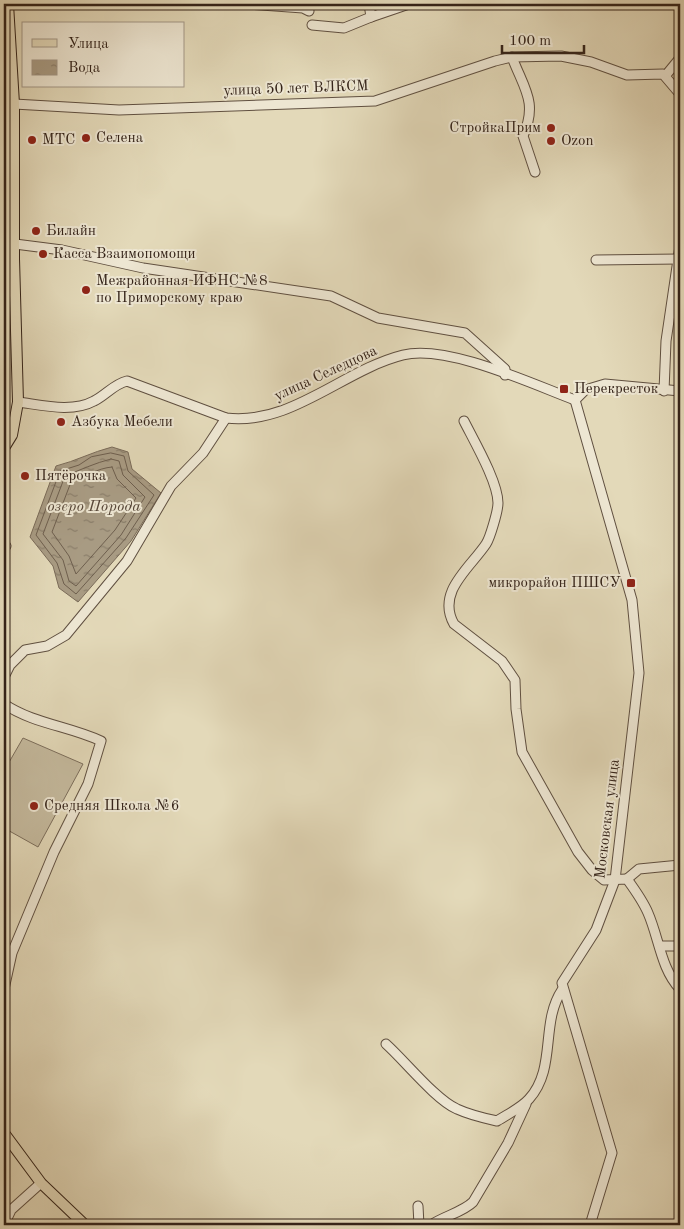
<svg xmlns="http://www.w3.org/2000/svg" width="684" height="1229" viewBox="0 0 684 1229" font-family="'Old Standard TT',serif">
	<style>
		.pitch { fill: #c5ba9e; stroke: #7c6e5c }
		.water { fill: url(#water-ripples); stroke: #7a6b59 }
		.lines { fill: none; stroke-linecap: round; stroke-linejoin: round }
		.shore { stroke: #6e5f4e; stroke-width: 1 }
		.minor-casing { stroke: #605041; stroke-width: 11 }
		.major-casing { stroke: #342319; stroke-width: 12 }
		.minor { stroke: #ede6d2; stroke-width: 9 }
		.major { stroke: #e3d9b9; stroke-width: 10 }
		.poi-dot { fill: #8f2418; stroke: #ede6d2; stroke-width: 2 }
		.labels { text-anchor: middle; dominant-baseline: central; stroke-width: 4; stroke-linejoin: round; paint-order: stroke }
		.street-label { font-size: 15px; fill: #342319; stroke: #ede6d2 }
		.poi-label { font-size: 15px; fill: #342319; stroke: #ede6d2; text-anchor: start }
		.water-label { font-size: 16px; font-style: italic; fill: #574739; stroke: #ede6d2 }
	</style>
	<defs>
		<pattern id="water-ripples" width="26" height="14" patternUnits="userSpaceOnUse" patternTransform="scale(1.25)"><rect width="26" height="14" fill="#a89b83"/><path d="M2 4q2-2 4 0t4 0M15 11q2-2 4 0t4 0" fill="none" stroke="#8a7e6a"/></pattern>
	</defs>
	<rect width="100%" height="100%" fill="#e3d9b9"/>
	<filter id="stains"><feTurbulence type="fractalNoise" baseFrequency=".004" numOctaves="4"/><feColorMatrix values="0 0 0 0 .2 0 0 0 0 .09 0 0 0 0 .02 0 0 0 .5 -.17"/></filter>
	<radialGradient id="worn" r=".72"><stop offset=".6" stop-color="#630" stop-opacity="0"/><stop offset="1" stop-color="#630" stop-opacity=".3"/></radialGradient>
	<polygon class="pitch" points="23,738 83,764 38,847 4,828 4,771"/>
	<path class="water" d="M112 447 128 452 132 469 161 493 131 541 78 602 59 588 53 566 30 537 56 466C76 461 92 452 112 447Z"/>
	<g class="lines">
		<g class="shore">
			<polygon points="111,453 124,456 128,471 154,495 126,538 76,594 64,584 57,563 36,535 60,471 79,465 91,457"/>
			<path d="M111 459 119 461 123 475 145 497 121 535 76 586 69 581 63 560 43 534 65 476C80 470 95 463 111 459Z"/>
			<path d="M112 467 117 479 136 498 115 530 76 574 69 556 52 532 71 482C84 477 98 468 112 467Z"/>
		</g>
		<defs>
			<g id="minor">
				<polyline points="249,4 303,8 309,11"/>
				<polyline points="371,17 409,4"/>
				<polyline points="312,25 344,28 371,17 369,4"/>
				<path d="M512 57C524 89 538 102 523 136L535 172"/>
				<polyline points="666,75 680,58"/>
				<polyline points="14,104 119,110 375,101 495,61 512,57 561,56 591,62 627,75 663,74 680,94"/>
				<polyline points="15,244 62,250 143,268 331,296 378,318 465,333 505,369 505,375"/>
				<polyline points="596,260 679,259"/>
				<polyline points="664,391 666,341 680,246"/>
				<polyline points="575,400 632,600 639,673 615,880 596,930 562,983 612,1153 590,1225"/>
				<polyline points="575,400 585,390 605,384 680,391"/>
				<path d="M18 402C42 405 72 413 94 401 106 395 114 384 127 381L226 418C291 426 343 370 403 355 447 344 532 384 575 400"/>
				<path d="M464 421C474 441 498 482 498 503 498 511 490 538 486 544 470 568 436 592 454 624L502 661 515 680 516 709 522 752 578 852 592 870 604 880 627 879C635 890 643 901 648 913 659 938 661 969 680 989"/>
				<polyline points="4,549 6,546"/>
				<polyline points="4,677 10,665 25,650 47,646 66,635 127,561 171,486 203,453 226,418"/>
				<path d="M4 704C34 724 69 726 101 741L88 784 54 852 12 953 4 989"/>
				<polyline points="627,879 639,869 680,865"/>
				<polyline points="660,946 680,946"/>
				<path d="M386 1044C405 1061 436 1100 457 1109 470 1115 483 1118 497 1121 508 1114 521 1108 529 1099 557 1068 540 1023 562 990"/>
				<polyline points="418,1206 419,1225"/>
				<polyline points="4,1225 11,1210 41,1183"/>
				<path d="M431 1225C444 1216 463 1212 473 1202L508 1143 526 1104"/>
			</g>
			<g id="major">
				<polyline points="4,104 14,104"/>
				<polyline points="4,448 12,435 18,402 14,259 14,104 8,4"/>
				<polyline points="4,1133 41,1183 85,1225"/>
			</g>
		</defs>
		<use href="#minor" class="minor-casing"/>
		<use href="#major" class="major-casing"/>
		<use href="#minor" class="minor"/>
		<use href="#major" class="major"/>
	</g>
	<g class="poi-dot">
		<circle cx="551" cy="128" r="5"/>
		<circle cx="86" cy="138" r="5"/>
		<circle cx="32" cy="140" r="5"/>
		<circle cx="551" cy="141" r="5"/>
		<circle cx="36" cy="231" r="5"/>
		<circle cx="43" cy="254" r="5"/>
		<circle cx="86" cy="290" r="5"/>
		<rect x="559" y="384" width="10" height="10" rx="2.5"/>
		<circle cx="61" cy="422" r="5"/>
		<circle cx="25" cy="476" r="5"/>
		<rect x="626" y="578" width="10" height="10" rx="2.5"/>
		<circle cx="34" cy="806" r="5"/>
	</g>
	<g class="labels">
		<g class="street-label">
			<text transform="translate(296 89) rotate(-2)">улица 50 лет ВЛКСМ</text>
			<text transform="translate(326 374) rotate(-25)">улица Селедцова</text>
			<text transform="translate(608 819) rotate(-83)">Московская улица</text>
		</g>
		<g class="poi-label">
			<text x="541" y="128" text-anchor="end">СтройкаПрим</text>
			<text x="96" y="138">Селена</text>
			<text x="42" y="140">МТС</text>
			<text x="561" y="141">Ozon</text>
			<text x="46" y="231">Билайн</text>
			<text x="53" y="254">Касса Взаимопомощи</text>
			<text x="96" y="281">Межрайонная ИФНС №8<tspan x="96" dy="17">по Приморскому краю</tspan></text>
			<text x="574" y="389">Перекресток</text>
			<text x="71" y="422">Азбука Мебели</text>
			<text x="35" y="476">Пятёрочка</text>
			<text x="621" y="583" text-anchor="end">микрорайон ПШСУ</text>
			<text x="44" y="806">Средняя Школа №6</text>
		</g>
		<g class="water-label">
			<text x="94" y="507">озеро Порода</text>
		</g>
	</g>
	<rect width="684" height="1229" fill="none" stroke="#e3d9b9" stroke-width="20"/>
	<rect x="5" y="5" width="674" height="1219" fill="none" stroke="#342319" stroke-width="2.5"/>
	<rect x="10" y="10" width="664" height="1209" fill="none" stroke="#342319"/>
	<rect x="22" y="22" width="162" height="65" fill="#ede6d2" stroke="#a39888"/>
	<rect x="32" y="39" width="25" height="8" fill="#e3d9b9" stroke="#a39888"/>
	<text x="68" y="48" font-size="15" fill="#342319">Улица</text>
	<rect x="32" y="60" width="25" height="15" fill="url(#water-ripples)" stroke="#a39888"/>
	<text x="68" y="72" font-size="15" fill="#342319">Вода</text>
	<path d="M502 45v8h82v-8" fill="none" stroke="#342319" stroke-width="2.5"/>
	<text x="509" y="45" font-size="15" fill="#342319" stroke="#ede6d2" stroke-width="4" paint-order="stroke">100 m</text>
	<rect width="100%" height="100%" filter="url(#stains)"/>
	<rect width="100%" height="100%" fill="url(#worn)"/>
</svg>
